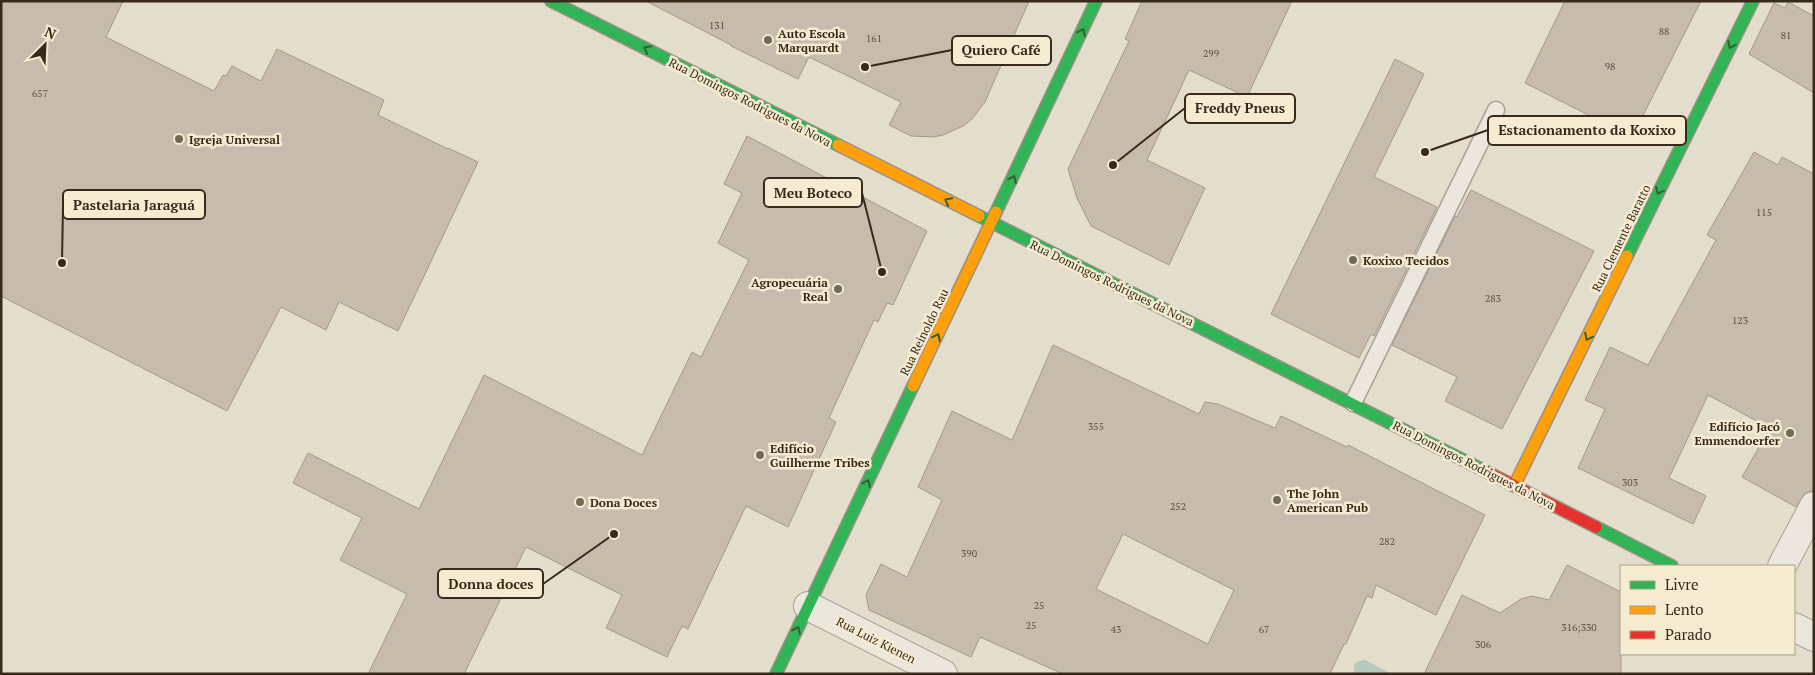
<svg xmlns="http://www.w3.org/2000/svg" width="1815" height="675" viewBox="0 0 1815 675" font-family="'PT Serif',serif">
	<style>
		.water { fill: #b7c9be }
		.building { fill: #c7bbad; stroke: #a3988b; fill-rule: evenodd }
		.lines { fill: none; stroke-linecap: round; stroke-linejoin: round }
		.lane-casing { stroke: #a8a295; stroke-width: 19 }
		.street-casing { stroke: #a8a295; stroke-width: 30 }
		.fast-casing { stroke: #989185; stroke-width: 14 }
		.slow-casing { stroke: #989185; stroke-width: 14 }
		.jam-casing { stroke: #989185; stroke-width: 14 }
		.lane { stroke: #ece7dd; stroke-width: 16 }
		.street { stroke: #ece7dd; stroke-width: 28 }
		.fast { stroke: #30b455; stroke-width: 11 }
		.slow { stroke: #ff9f0a; stroke-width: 11 }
		.jam { stroke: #e5322d; stroke-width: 11 }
		.oneway { stroke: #346133 }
		.poi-dot { fill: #73695a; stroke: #f5ebd1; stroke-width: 2 }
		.labels { text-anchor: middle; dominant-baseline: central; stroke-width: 5; stroke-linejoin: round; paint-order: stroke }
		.number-label { font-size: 10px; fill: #5b4e41 }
		.poi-label { font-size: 12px; font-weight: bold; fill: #372a1d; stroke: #f5ebd1; text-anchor: start }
		.street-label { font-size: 12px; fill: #372a1d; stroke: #f5ebd1 }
		.leader { fill: none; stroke: #372a1d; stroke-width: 2 }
		.callout-dot { fill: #372a1d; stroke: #f5ebd1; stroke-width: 2 }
		.callout { fill: #f5ebd1; stroke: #372a1d; stroke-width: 2 }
		.callout-label { font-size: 14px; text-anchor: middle; font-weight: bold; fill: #372a1d }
	</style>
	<rect width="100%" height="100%" fill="#e3ddcc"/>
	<polygon class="water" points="1365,660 1392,674 1354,674 1354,665 1358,661"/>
	<g class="building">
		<polygon points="1,1 123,1 106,37 214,91 223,75 226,76 232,66 261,81 277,49 384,100 378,115 448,149 448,148 478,162 398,331 339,302 326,330 281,307 227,411 1,296"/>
		<polygon points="646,1 1029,1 985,102 972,119 963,126 943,135 933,137 911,136 889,125 901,102 809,57 798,79 731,46 731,45"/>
		<polygon points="1142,1 1292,1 1247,97 1189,70 1147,160 1205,188 1169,265 1091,226 1077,198 1068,169 1129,41 1125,39"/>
		<polygon points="1565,1 1701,1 1632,137 1525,83"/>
		<polygon points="1788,2 1814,16 1814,93 1749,54 1774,3 1785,8"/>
		<polygon points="1395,59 1424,74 1374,177 1437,207 1374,336 1371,334 1359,358 1271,314"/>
		<polygon points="747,136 927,231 893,305 887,303 878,322 874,320 829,418 836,422 788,527 746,506 688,629 682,626 667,657 606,628 622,595 526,547 464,674 368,674 407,594 340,560 362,518 293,483 308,453 419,509 484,375 642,455 692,352 701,357 749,260 718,243 742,193 724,184"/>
		<polygon points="1754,152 1778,165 1782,157 1814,174 1814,490 1805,493 1796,507 1742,477 1770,428 1708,395 1669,478 1706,496 1693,524 1578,468 1605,409 1585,400 1610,347 1648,365 1716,240 1707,235"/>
		<polygon points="1471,190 1594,251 1502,429 1445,401 1457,377 1392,345 1455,216 1457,217"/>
		<path d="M1053 345 1199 414 1205 402 1218 404 1275 428 1281 416 1347 447 1348 445 1485 515 1436 615 1376 585 1372 598 1367 596 1346 644H1344L1330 674H1063L980 637 971 657 869 610 866 595 881 564 907 577 942 500 918 487 952 411 1012 440ZM1123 534 1234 590 1208 644 1096 589Z"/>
		<polygon points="1567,565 1621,592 1621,674 1424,674 1462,595 1500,613 1521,599 1532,596 1549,600"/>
	</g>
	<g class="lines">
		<defs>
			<polyline id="lane" points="1353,403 1496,110"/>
			<g id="street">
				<polyline points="1782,566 1814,506"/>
				<polyline points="808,606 943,674"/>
				<polyline points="1794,627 1814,637"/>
			</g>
			<g id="fast">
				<polyline points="551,1 838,145"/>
				<polyline points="996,212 1096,1"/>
				<polyline points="979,216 1489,473"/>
				<polyline points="1627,256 1753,1"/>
				<polyline points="1596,527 1672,566"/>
				<polyline points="776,674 913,386"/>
			</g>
			<g id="slow">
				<polyline points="838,145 979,216"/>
				<polyline points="913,386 996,212"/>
				<polyline points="1514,486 1627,256"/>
			</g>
			<polyline id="jam" points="1489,473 1596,527"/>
		</defs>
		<use href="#lane" class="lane-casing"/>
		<use href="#street" class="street-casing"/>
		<use href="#fast" class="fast-casing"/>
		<use href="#slow" class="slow-casing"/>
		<use href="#jam" class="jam-casing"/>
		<use href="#lane" class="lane"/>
		<use href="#street" class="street"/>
		<use href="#fast" class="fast"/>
		<use href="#slow" class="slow"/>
		<use href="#jam" class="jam"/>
	</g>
	<defs><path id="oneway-chevron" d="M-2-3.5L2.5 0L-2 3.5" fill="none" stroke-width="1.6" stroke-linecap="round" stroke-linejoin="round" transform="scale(1.25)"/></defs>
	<g class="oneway">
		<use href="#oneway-chevron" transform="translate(1082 32) rotate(-65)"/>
		<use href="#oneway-chevron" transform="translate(1731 45) rotate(116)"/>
		<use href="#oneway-chevron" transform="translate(647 49) rotate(-153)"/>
		<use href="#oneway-chevron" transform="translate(1013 179) rotate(-64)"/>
		<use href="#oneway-chevron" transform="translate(1659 191) rotate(116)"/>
		<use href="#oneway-chevron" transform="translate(948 201) rotate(-153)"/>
		<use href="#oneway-chevron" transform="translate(937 337) rotate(-64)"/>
		<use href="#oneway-chevron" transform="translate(1588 337) rotate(116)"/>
		<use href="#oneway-chevron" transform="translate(867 483) rotate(-64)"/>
		<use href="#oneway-chevron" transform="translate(797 630) rotate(-65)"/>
	</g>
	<g class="poi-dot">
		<circle cx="768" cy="40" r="5"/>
		<circle cx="179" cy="139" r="5"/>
		<circle cx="1353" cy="260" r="5"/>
		<circle cx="838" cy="289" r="5"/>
		<circle cx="1790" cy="433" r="5"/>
		<circle cx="760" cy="455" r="5"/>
		<circle cx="1277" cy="500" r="5"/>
		<circle cx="580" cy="502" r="5"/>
	</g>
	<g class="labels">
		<g class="number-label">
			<text x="717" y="25">131</text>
			<text x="1664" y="31">88</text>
			<text x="1786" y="35">81</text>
			<text x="874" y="38">161</text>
			<text x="1211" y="53">299</text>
			<text x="1610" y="66">98</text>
			<text x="40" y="93">657</text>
			<text x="1764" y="212">115</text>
			<text x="1493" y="298">283</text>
			<text x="1740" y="320">123</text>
			<text x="1096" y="426">355</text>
			<text x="1630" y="482">303</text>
			<text x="1178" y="506">252</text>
			<text x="1387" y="541">282</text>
			<text x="969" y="553">390</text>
			<text x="1039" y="605">25</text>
			<text x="1031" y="625">25</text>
			<text x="1579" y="627">316;330</text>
			<text x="1116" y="629">43</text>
			<text x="1264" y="629">67</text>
			<text x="1483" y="644">306</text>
		</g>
		<g class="poi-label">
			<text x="778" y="33">Auto Escola<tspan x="778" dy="14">Marquardt</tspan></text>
			<text x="189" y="139">Igreja Universal</text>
			<text x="1363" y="260">Koxixo Tecidos</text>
			<text x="828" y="282" text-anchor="end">Agropecuária<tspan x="828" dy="14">Real</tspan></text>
			<text x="1780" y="426" text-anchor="end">Edifício Jacó<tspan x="1780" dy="14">Emmendoerfer</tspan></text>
			<text x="770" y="448">Edifício<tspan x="770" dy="14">Guilherme Tribes</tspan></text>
			<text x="1287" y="493">The John<tspan x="1287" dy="14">American Pub</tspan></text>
			<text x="590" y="502">Dona Doces</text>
		</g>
		<g class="street-label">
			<text transform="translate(750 102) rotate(27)">Rua Domingos Rodrigues da Nova</text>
			<text transform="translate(1621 238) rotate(-64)">Rua Clemente Baratto</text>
			<text transform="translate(1112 283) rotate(26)">Rua Domingos Rodrigues da Nova</text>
			<text transform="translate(924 332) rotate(-64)">Rua Reinoldo Rau</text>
			<text transform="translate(1474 465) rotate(27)">Rua Domingos Rodrigues da Nova</text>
			<text transform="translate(876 640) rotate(27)">Rua Luiz Kienen</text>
		</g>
	</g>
	<path class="leader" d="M865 67L952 50M1113 165L1185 108M1425 152L1488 130M882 272L862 193M62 263L63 205M614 534L543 584"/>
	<g class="callout-dot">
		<circle cx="865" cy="67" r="5"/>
		<circle cx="1113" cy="165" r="5"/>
		<circle cx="1425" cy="152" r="5"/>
		<circle cx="882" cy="272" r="5"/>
		<circle cx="62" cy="263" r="5"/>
		<circle cx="614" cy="534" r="5"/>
	</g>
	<g class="callout">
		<rect x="952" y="36" width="99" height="29" rx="5"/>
		<rect x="1185" y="94" width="110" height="29" rx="5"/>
		<rect x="1488" y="116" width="198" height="29" rx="5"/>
		<rect x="764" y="178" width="98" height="29" rx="5"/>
		<rect x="63" y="190" width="142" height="29" rx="5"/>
		<rect x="438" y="569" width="105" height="29" rx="5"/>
	</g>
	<g class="callout-label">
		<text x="1001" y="55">Quiero Café</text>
		<text x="1240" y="113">Freddy Pneus</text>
		<text x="1587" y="135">Estacionamento da Koxixo</text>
		<text x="813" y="198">Meu Boteco</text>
		<text x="134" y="210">Pastelaria Jaraguá</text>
		<text x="491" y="589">Donna doces</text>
	</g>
	<rect width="1815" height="675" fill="none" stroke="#372a1d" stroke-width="5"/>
	<rect x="1620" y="565" width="175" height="90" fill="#f5ebd1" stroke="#a99e89"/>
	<rect x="1630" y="581" width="25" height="8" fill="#30b455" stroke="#a99e89"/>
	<text x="1665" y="590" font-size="15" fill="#372a1d">Livre</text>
	<rect x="1630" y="606" width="25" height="8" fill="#ff9f0a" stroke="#a99e89"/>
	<text x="1665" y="615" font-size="15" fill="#372a1d">Lento</text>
	<rect x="1630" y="631" width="25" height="8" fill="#e5322d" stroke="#a99e89"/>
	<text x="1665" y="640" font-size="15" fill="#372a1d">Parado</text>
	<g transform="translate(45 45) rotate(24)" stroke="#f5ebd1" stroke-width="4" paint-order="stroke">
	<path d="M0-4L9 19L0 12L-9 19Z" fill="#372a1d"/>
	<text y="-8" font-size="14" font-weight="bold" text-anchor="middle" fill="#372a1d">N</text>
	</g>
</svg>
